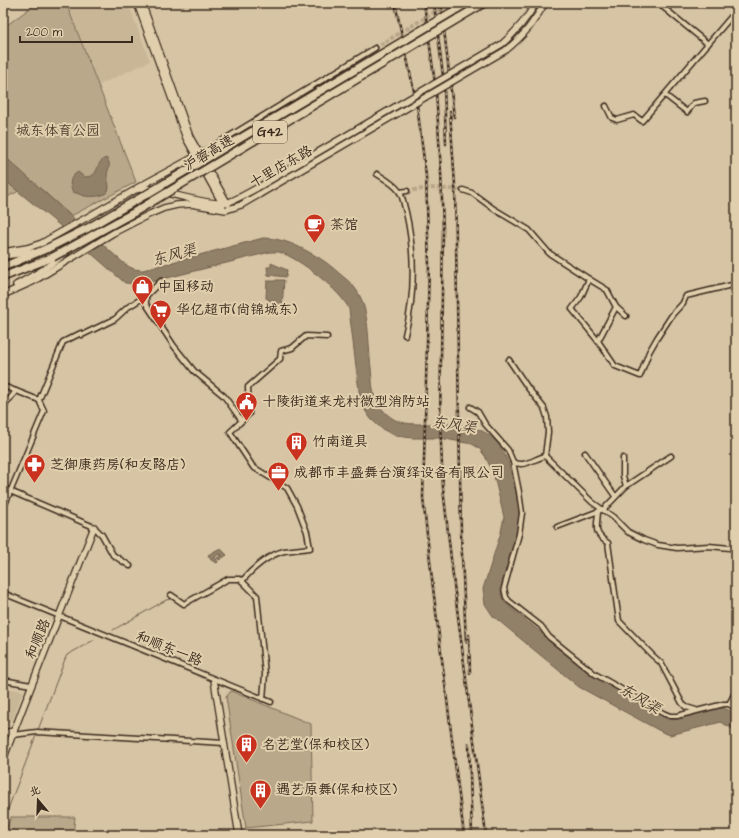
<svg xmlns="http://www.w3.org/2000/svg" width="739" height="838" viewBox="0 0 739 838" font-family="'Architects Daughter','LXGW WenKai TC',sans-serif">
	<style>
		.built { fill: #c9b697 }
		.green { fill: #baa88a; stroke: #7a6954 }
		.water { fill: #928169; stroke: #6f5e4b }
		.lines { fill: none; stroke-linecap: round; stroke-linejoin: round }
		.stream { stroke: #6f5e4b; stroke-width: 1 }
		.street-tunnel { stroke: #b8a589; stroke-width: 4; stroke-dasharray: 4 2; stroke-linecap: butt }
		.street-casing { stroke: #3b2a1e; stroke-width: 7 }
		.secondary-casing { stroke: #3b2a1e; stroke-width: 8 }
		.highway-casing { stroke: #3b2a1e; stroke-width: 10 }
		.street { stroke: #e1ceac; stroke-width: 4 }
		.secondary { stroke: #e1ceac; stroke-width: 5.5 }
		.highway { stroke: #e1ceac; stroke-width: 7 }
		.rail-casing { stroke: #3b2a1e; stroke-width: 2.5 }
		.rail { stroke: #e1ceac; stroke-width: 1; stroke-dasharray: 3; stroke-linecap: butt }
		.secondary-bridge-casing { stroke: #3b2a1e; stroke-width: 8; stroke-linecap: butt }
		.highway-bridge-casing { stroke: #3b2a1e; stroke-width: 10; stroke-linecap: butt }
		.secondary-bridge { stroke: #e1ceac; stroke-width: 5.5 }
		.highway-bridge { stroke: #e1ceac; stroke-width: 7 }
		.labels { text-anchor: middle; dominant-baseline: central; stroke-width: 4; stroke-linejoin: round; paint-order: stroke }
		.shield { fill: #e1ceac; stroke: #6d5b49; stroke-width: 1 }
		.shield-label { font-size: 13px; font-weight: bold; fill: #3b2a1e }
		.park-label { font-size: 14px; fill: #4e3d2e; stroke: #e1ceac }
		.street-label { font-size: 14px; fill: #3b2a1e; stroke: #e1ceac }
		.poi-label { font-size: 14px; fill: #3b2a1e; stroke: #e1ceac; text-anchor: start }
		.water-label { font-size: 15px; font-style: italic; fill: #4c3b2d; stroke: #e1ceac }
	</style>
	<rect width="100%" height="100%" fill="#d7c4a4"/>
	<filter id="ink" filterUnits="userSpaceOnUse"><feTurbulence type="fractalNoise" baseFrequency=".025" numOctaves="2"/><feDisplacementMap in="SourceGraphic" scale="8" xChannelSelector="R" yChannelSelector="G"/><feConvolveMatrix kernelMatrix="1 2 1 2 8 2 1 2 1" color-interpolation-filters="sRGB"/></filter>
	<g filter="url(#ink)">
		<g class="built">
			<polygon points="66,3 128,3 150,61 99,85"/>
			<polygon points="3,687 23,691 13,719 3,729"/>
		</g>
		<g class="green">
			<polygon points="37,3 66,3 136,182 71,216 31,180 17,192 3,199 3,28"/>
			<polygon points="231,691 311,724 313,821 246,828 226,697"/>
			<polygon points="11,817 75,817 73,835 4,835"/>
		</g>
		<g class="water">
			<path d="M3 155 119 259C127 266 132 270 143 270L263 238C283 238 298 246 316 256 325 261 332 267 340 274 346 279 353 284 357 291 370 310 368 345 371 368 372 379 372 392 377 403 378 406 381 408 383 410 395 424 407 424 424 424 469 423 499 424 512 475 516 490 521 507 519 522 516 546 505 569 501 592L502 598 506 604 595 676 664 717 671 719H677L718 708H724L736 714V731L721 722 670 735 662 732 579 687 493 616 485 604 483 589 501 532 504 517 493 472 485 456 479 448 472 444 440 438H413L396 436 382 429 371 419 362 406 359 391 349 309C342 292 298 257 279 252 277 252 273 252 270 252L143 284 125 283 58 224 3 179Z"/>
			<path d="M106 158C112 164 108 168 107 175 107 179 109 183 109 188 108 197 92 197 85 196 81 195 77 193 73 192 68 183 70 177 78 172L84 177C102 177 93 163 106 158Z"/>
			<polygon points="271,263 287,270 286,277 268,275 267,267 271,267"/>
			<polygon points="276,280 284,280 282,308 266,298 267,281 275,281"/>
			<polygon points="220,548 227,555 219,560 217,558 222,555 219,554 215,557 218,562 217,563 211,560 208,555"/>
		</g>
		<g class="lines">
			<g class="stream">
				<polyline points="113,630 166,600 171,599"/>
				<polyline points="38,730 65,659 67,655 94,640"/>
				<polyline points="3,822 37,733"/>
			</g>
			<g class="street-tunnel">
				<polyline points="375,48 448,4"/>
				<polyline points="407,191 432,188 463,190"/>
			</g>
			<defs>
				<g id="street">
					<polyline points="448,4 449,3"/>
					<polyline points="663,7 708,44"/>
					<polyline points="665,95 687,112 694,103 705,101"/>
					<polyline points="606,106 612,118 617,120 634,115 642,121 736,11"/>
					<polyline points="200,154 375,48"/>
					<path d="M377 174C385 179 394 184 399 191 403 196 404 206 406 212 415 252 415 295 405 335"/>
					<polyline points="463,190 472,193 494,209 529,230 549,253 589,279 581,297 572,309 598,341 615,366 640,376 649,352 657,338 672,315 683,303 686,296 736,284"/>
					<polyline points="400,192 407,191"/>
					<polyline points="589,279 607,290 616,307 626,316"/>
					<polyline points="146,296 146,304 174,346 194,371 224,396 242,421"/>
					<polyline points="598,341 616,307"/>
					<polyline points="509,360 528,388 544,408 547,417 548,432 545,456 592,502 613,517 628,532 644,540 658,545 677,548 709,546 730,548 736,550"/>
					<polyline points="3,386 16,391"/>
					<polyline points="3,407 16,391 39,400 63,342 81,333 82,335 115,319 128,307 146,296 161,281"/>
					<polyline points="470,407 478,412 485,424 508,450 513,462 519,492 522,513 519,534 504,588 506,597 509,601 541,626 549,637 595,674 663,713 670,716 677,716 724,704 729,704 736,709"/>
					<polyline points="585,453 615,496"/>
					<polyline points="623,458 623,476 626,486"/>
					<path d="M513 462C524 468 534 459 545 456"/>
					<polyline points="3,488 94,527 102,535 113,555 130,566"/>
					<polyline points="3,509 44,411 39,400"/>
					<path d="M598 512C597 528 593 533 608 543L619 621 652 655 661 663 682 703 686 707 696 710"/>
					<polyline points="557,527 604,509 626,486 671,456"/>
					<path d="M242 581C252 569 268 555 284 551 292 550 301 549 310 548L307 532 297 506 287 488 253 467 230 432 249 414 248 387 280 359 281 351 292 348 306 336 327 337"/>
					<polyline points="3,593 271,702"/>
					<polyline points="171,595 184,604 228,579 240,579 257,596 265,674 263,699"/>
					<polyline points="3,680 31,685"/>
					<polyline points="729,704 736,691"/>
					<polyline points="12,735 37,732 224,743"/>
				</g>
				<g id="secondary">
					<polyline points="137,3 186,138 223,205"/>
					<polyline points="142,3 190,137 228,204"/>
					<polyline points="137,188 198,155"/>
					<path d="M3 252 27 248 42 243 135 190 144 188 152 189C169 193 211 206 226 203 237 200 247 193 257 188"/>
					<polyline points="3,256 33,252"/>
					<path d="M16 285C34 275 51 266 67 252"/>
					<polyline points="3,295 34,281 113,233 150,214 164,208 177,205 191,204 226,210 241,205 260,194"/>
					<polyline points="214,680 239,835"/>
					<polyline points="3,733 14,731"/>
					<path d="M3 760C32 682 64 605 94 527"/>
				</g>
				<g id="highway">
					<polyline points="3,267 48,248"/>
					<polyline points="3,277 53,257"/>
				</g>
			</defs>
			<use href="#street" class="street-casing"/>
			<use href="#secondary" class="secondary-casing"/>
			<use href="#highway" class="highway-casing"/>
			<use href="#street" class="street"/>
			<use href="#secondary" class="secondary"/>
			<use href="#highway" class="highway"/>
			<defs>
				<g id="rail">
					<polyline points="395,3 417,105 426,176 429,265 423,498 433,588 464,835"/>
					<polyline points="424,3 436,91 441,172 443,230 440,421 443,488 454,585 486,835"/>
					<polyline points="434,3 444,84 446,144"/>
					<polyline points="441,3 454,117"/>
					<polyline points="450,112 455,185 461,533 466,642"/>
					<polyline points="469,635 470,673"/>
					<polyline points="469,744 472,835"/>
				</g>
			</defs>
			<use href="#rail" class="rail-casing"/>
			<use href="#rail" class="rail"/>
			<defs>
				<g id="secondary-bridge">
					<path d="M257 188 502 44C517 31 526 20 536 3"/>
					<path d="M260 194 506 50C525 35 533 23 545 3"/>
				</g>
				<g id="highway-bridge">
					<polyline points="48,248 88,228 147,194 467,3"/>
					<polyline points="53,257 133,213 484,3"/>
				</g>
			</defs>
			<use href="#secondary-bridge" class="secondary-bridge-casing"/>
			<use href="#highway-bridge" class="highway-bridge-casing"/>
			<use href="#secondary-bridge" class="secondary-bridge"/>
			<use href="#highway-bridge" class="highway-bridge"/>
		</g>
	</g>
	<defs>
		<symbol id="cafe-pin" viewBox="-11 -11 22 30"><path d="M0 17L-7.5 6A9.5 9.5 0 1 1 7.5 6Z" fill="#c8321e" stroke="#e1ceac"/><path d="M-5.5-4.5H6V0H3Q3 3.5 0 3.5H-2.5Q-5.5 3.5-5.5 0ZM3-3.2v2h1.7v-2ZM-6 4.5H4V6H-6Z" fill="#fff"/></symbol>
		<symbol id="shop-pin" viewBox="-11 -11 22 30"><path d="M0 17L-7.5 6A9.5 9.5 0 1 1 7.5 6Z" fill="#c8321e" stroke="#e1ceac"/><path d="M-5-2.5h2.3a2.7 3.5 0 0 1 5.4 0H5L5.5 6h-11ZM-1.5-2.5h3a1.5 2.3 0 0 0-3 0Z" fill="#fff"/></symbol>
		<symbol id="supermarket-pin" viewBox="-11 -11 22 30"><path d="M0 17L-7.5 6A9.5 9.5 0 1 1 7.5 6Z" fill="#c8321e" stroke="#e1ceac"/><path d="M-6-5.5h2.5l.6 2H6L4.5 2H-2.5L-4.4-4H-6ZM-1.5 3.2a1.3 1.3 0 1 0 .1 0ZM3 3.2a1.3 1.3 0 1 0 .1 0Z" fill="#fff"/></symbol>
		<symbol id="civic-pin" viewBox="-11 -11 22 30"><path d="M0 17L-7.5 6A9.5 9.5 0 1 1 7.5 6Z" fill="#c8321e" stroke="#e1ceac"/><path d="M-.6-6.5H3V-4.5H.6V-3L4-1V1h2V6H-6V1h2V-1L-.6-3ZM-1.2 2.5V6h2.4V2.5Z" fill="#fff"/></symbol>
		<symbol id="building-pin" viewBox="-11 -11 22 30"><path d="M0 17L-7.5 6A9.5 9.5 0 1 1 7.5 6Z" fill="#c8321e" stroke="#e1ceac"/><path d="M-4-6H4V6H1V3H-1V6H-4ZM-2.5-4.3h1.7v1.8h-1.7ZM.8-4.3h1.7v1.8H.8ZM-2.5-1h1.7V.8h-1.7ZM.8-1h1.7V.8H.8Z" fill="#fff"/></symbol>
		<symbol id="pharmacy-pin" viewBox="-11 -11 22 30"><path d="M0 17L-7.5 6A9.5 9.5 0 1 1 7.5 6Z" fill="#c8321e" stroke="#e1ceac"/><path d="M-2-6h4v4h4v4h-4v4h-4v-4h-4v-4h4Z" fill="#fff"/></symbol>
		<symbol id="office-pin" viewBox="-11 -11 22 30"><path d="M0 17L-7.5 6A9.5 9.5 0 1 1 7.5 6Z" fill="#c8321e" stroke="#e1ceac"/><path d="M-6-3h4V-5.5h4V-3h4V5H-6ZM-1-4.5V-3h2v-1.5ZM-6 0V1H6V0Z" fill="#fff"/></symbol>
	</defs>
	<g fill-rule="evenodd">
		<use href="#cafe-pin" x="302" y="212" width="25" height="34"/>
		<use href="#shop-pin" x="130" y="274" width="25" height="34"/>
		<use href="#supermarket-pin" x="148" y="298" width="25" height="34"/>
		<use href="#civic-pin" x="234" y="390" width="25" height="34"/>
		<use href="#building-pin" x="284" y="430" width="25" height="34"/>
		<use href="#pharmacy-pin" x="22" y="452" width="25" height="34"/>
		<use href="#office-pin" x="266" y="460" width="25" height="34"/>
		<use href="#building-pin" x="234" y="732" width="25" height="34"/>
		<use href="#building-pin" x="248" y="778" width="25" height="34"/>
	</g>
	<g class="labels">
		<rect class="shield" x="253" y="121" width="34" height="22" rx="3"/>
		<g class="shield-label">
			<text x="270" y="132">G42</text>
		</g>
		<g class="park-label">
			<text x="58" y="131">城东体育公园</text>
		</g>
		<g class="street-label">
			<text transform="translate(209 153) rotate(-31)">沪蓉高速</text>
			<text transform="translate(281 167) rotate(-30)">十里店东路</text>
			<text transform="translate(38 639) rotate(-67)">和顺路</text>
			<text transform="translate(169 649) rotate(22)">和顺东一路</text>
		</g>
		<g class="poi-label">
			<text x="330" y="225">茶馆</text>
			<text x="158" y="287">中国移动</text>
			<text x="176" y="310">华亿超市(尚锦城东)</text>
			<text x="262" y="402">十陵街道来龙村微型消防站</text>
			<text x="312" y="442">竹南道具</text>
			<text x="50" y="465">芝御康药房(和友路店)</text>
			<text x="294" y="473">成都市丰盛舞台演绎设备有限公司</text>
			<text x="262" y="745">名艺堂(保和校区)</text>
			<text x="276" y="790">遇艺原舞(保和校区)</text>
		</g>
		<g class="water-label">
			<text transform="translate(174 255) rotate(-15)">东风渠</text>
			<text transform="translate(454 425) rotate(9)">东风渠</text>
			<text transform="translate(640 699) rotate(31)">东风渠</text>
		</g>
	</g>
	<rect width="739" height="838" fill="none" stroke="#e1ceac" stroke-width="16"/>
	<rect x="8" y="8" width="723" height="822" fill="none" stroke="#3b2a1e" stroke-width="1.5" filter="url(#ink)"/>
	<g transform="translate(38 800) rotate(341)" stroke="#e1ceac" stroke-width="3" paint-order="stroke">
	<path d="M0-3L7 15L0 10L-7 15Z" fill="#3b2a1e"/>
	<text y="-6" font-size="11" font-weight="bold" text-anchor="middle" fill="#3b2a1e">北</text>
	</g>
	<path d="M20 36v6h112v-6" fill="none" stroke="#3b2a1e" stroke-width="2"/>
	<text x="26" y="36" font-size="12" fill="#3b2a1e" stroke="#e1ceac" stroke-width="3" paint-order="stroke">200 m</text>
</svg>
